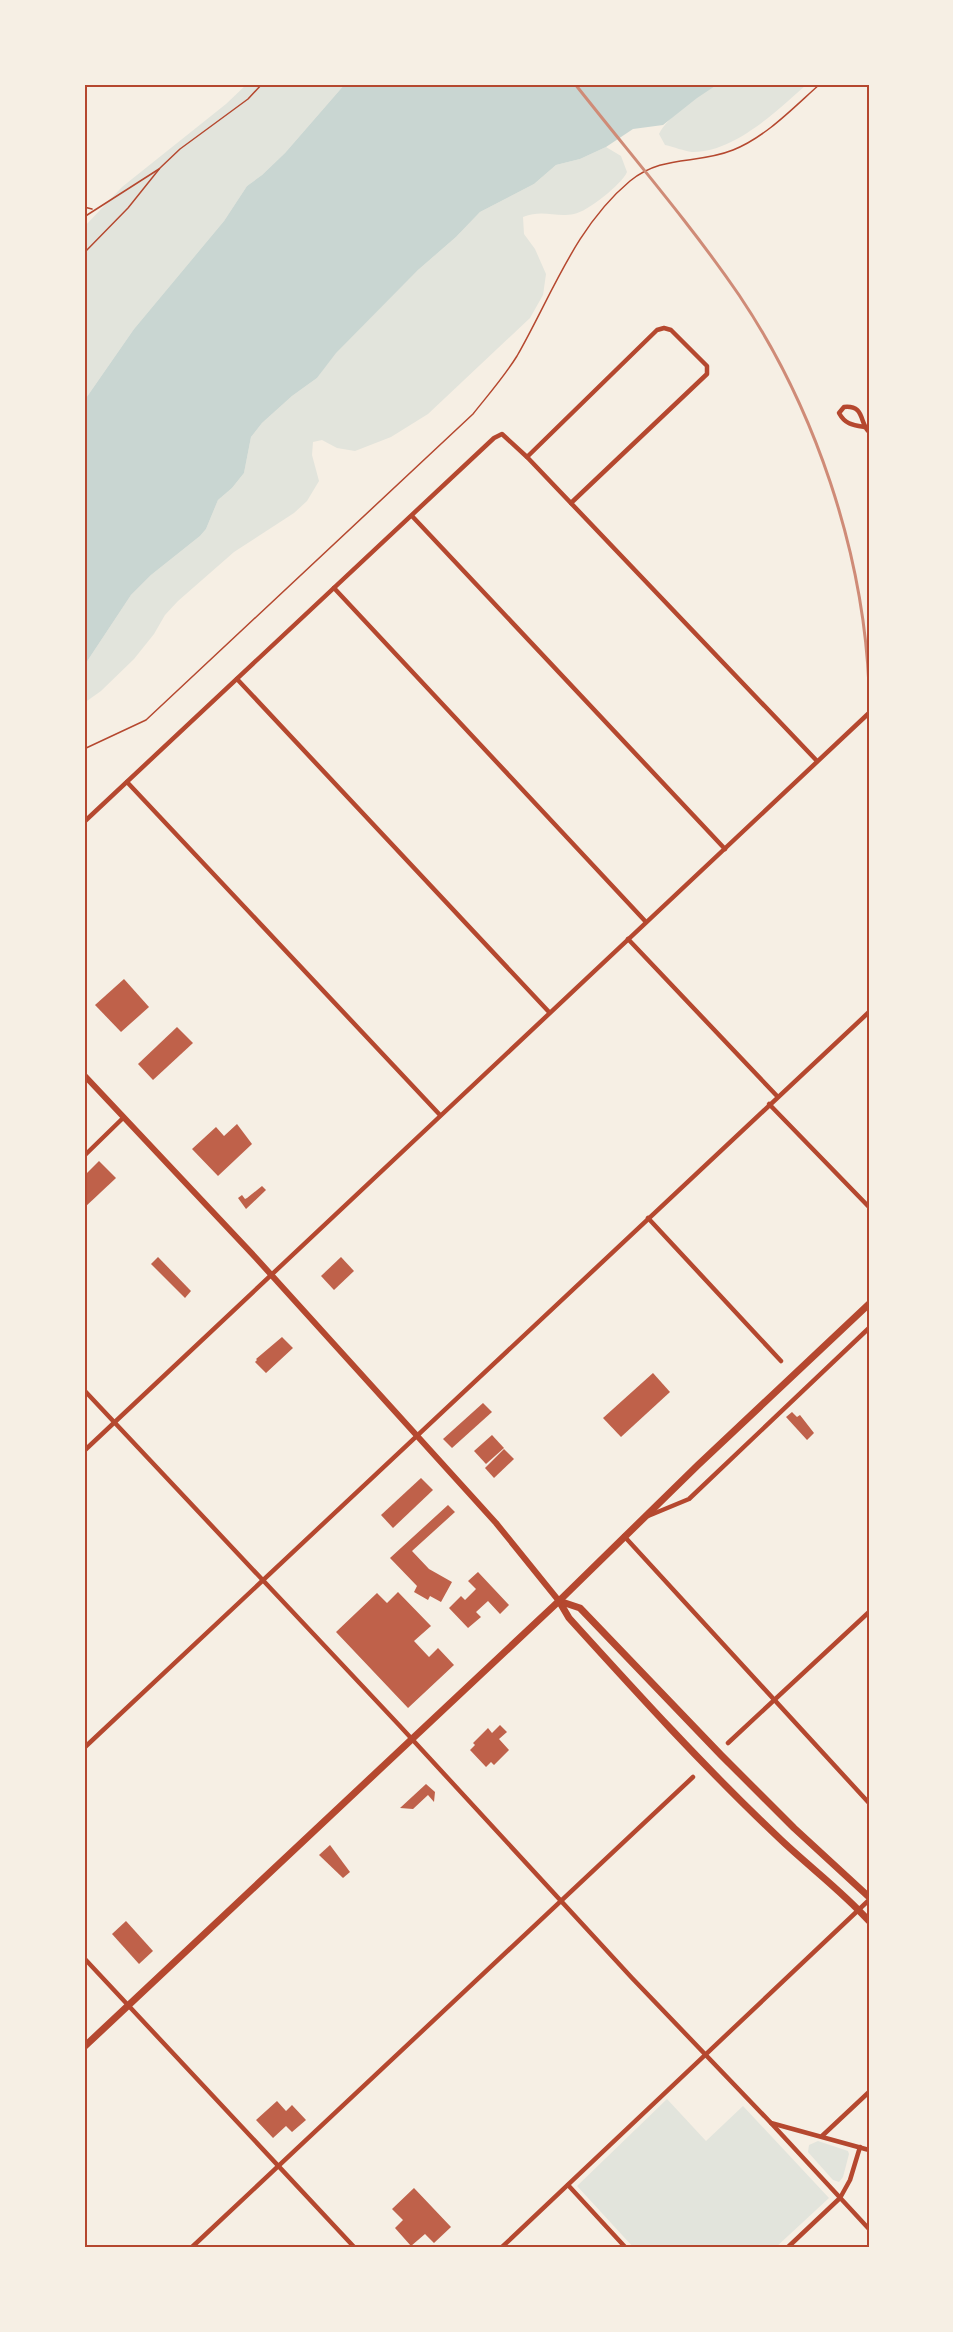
<svg xmlns="http://www.w3.org/2000/svg" width="953" height="2332" viewBox="0 0 953 2332" font-family="Manrope,sans-serif">
	<style>
		.green { fill: #e2e4dc }
		.water { fill: #c9d6d2 }
		.building { fill: #bf614a }
		.lines { fill: none; stroke-linecap: round; stroke-linejoin: round }
		.path { stroke: #b5482f; stroke-width: 1.5 }
		.minor { stroke: #b5482f; stroke-width: 4.5 }
		.secondary { stroke: #b5482f; stroke-width: 6 }
		.primary { stroke: #b5482f; stroke-width: 7 }
		.rail { stroke: #cf8b77; stroke-width: 3 }
		.neatline { fill: none; stroke: #b5482f; stroke-width: 2 }
	</style>
	<rect width="100%" height="100%" fill="#f6efe4"/>
	<g class="green">
		<polygon points="247,84 345,84 285,153 262,175 247,186 224,221 134,329 84,401 84,227 122,187 226,104"/>
		<path d="M718 84H807C778 110 734 153 692 152 684 151 674 147 665 145L659 134C667 117 701 92 718 84Z"/>
		<path d="M606 147 621 156 627 172C622 184 587 212 574 214 555 218 544 209 523 217L524 234 535 249 546 274 543 295 530 318 428 414 391 437 355 451 337 448 322 440 313 442 312 455 319 481 307 501 294 513 234 552 178 601 165 615 154 634 134 659 101 691 84 703V666L131 595 151 575 200 536 206 529 218 500 232 488 244 473 251 437 262 423 292 396 317 378 335 353 418 270 456 237 480 212 534 184 556 165 580 159Z"/>
		<polygon points="667,2099 706,2141 743,2106 829,2198 775,2248 634,2248 577,2186"/>
		<polygon points="818,2141 848,2151 849,2154 843,2177 839,2182 833,2180 808,2152 809,2145"/>
	</g>
	<polygon class="water" points="345,84 428,84 430,87 432,84 718,84 697,98 663,125 633,129 606,147 580,159 556,165 534,184 480,212 456,237 418,270 336,353 317,378 292,396 262,423 251,437 244,473 232,488 218,500 206,529 200,536 151,575 131,595 84,666 84,401 134,329 224,221 247,186 262,175 285,153"/>
	<g class="building">
		<polygon points="124,979 149,1007 121,1032 95,1005"/>
		<polygon points="177,1027 193,1043 153,1080 138,1064"/>
		<polygon points="237,1124 252,1144 218,1176 192,1149 216,1127 224,1136"/>
		<polygon points="99,1161 116,1178 84,1208 84,1176"/>
		<polygon points="262,1186 266,1190 246,1209 238,1198 242,1195 245,1199 247,1198"/>
		<polygon points="158,1257 191,1291 185,1298 151,1264"/>
		<polygon points="341,1257 354,1271 334,1290 321,1276"/>
		<polygon points="282,1337 293,1348 266,1373 255,1362 257,1360 256,1359"/>
		<polygon points="653,1373 670,1392 621,1437 603,1418"/>
		<polygon points="483,1403 492,1412 452,1448 443,1439"/>
		<polygon points="792,1412 797,1417 800,1415 814,1433 807,1440 786,1417"/>
		<polygon points="492,1435 504,1448 486,1464 474,1451"/>
		<polygon points="504,1449 514,1459 494,1478 485,1468"/>
		<polygon points="421,1478 433,1490 393,1528 381,1515"/>
		<polygon points="448,1505 455,1512 412,1551 429,1569 452,1582 441,1602 430,1596 428,1600 414,1592 417,1586 390,1558"/>
		<polygon points="478,1572 509,1605 500,1614 488,1601 476,1612 481,1617 468,1628 449,1608 461,1596 465,1600 476,1589 468,1581"/>
		<polygon points="398,1592 431,1626 414,1641 429,1657 438,1648 454,1665 408,1708 336,1632 377,1593 387,1603"/>
		<polygon points="500,1725 507,1732 499,1739 509,1750 494,1765 491,1762 486,1767 470,1750 475,1745 473,1743 488,1728 492,1733"/>
		<polygon points="426,1784 435,1792 434,1802 428,1795 413,1809 400,1808"/>
		<polygon points="330,1845 350,1872 343,1878 319,1855"/>
		<polygon points="126,1921 153,1951 139,1964 112,1934"/>
		<polygon points="277,2101 286,2111 292,2105 306,2120 292,2132 286,2126 273,2138 256,2120"/>
		<polygon points="414,2188 451,2227 434,2243 425,2234 411,2246 395,2228 403,2220 392,2209"/>
	</g>
	<g class="lines">
		<g class="path">
			<polyline points="84,207 92,209"/>
			<polyline points="84,217 159,169"/>
			<polyline points="84,253 128,208 160,168 180,149 248,99 262,84"/>
			<path d="M84 749 146 720 473 414C488 395 504 377 517 356 552 295 575 227 630 181 663 154 696 165 733 150 766 137 794 107 820 84"/>
		</g>
		<g class="minor">
			<path d="M864 427C852 425 845 424 839 413L844 407C865 405 859 422 869 432"/>
			<polyline points="527,457 657,330 664,328 671,330 707,366 707,374 571,503"/>
			<polyline points="412,516 725,849"/>
			<polyline points="334,588 646,922"/>
			<polyline points="237,679 549,1012"/>
			<polyline points="127,782 440,1115"/>
			<polyline points="84,822 494,438 502,434 527,457 817,761"/>
			<polyline points="628,939 777,1096"/>
			<polyline points="769,1104 869,1207"/>
			<polyline points="84,1156 123,1118"/>
			<polyline points="648,1218 781,1361"/>
			<polyline points="84,1390 399,1725 632,1978 771,2123 869,2150"/>
			<polyline points="84,1451 869,713"/>
			<polyline points="648,1516 689,1499 869,1328"/>
			<polyline points="624,1536 869,1803"/>
			<polyline points="728,1743 869,1612"/>
			<polyline points="84,1748 869,1012"/>
			<polyline points="84,1958 355,2248"/>
			<polyline points="771,2123 869,2229"/>
			<polyline points="822,2136 869,2092"/>
			<polyline points="568,2185 626,2248"/>
			<polyline points="191,2248 693,1777"/>
			<polyline points="501,2248 869,1900"/>
			<polyline points="787,2248 840,2198 850,2180 860,2147"/>
		</g>
		<polyline class="secondary" points="84,1075 256,1258 496,1523 559,1601"/>
		<g class="primary">
			<path d="M559 1601 569 1618C637 1693 705 1768 778 1837 808 1866 841 1890 869 1921"/>
			<polyline points="559,1601 580,1608 721,1755 794,1828 869,1897"/>
			<polyline points="84,2047 559,1601 698,1465 869,1304"/>
		</g>
		<path class="rail" d="M575 84C630 154 689 222 739 295 815 408 863 551 869 686"/>
	</g>
	<rect width="953" height="2332" fill="none" stroke="#f6efe4" stroke-width="171"/>
	<rect x="86" y="86" width="782" height="2160" class="neatline"/>
</svg>
